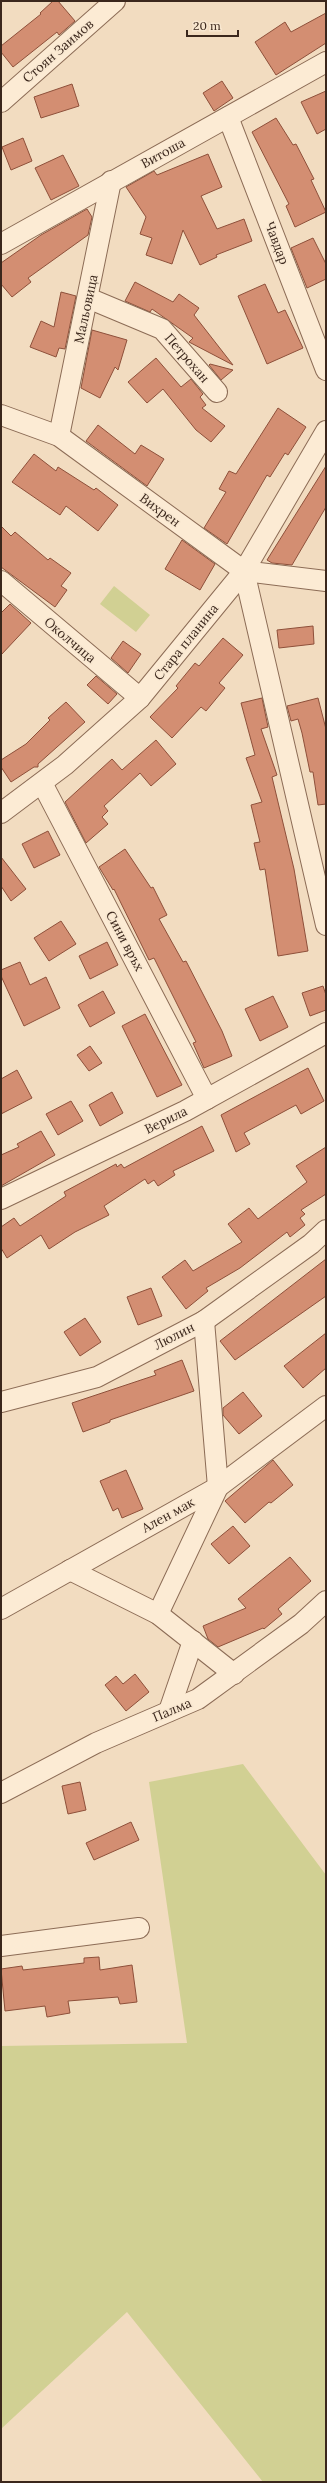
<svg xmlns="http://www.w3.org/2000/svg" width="327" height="2483" viewBox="0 0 327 2483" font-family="Lora,serif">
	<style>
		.green { fill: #d1d093 }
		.building { fill: #d38e72; stroke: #8e503a }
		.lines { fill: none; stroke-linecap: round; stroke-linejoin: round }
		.minor-casing { stroke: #8c6c56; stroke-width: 22 }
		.minor { stroke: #fcebd4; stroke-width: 20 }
		.labels { text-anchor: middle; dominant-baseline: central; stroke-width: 3; stroke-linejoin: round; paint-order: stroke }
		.street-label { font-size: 13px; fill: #3b271c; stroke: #f8e7d0 }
	</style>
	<rect width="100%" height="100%" fill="#f2dcc0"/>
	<g class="green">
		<polygon points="114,586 150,615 136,632 100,604"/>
		<polygon points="243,1764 326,1875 326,2482 263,2482 127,2312 1,2429 1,2046 187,2043 149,1782"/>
	</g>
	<g class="building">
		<polygon points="53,1 58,1 75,21 59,35 57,32 13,67 1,52 1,46 41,14 40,13"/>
		<polygon points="326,13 326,43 276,75 255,42 285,22 291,32"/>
		<polygon points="222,81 233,98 214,111 203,93"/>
		<polygon points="72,84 79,106 41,118 34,97"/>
		<polygon points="326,91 326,129 317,134 301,102"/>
		<polygon points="276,118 293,145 296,144 314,179 311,180 326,212 295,227 286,206 289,204 252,132"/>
		<polygon points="23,138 32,161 11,170 2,147"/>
		<polygon points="208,154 222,187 201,196 217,229 244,219 252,241 216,255 217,257 200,265 183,230 172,264 146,255 152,238 140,234 146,217 126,187 154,171 157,175"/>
		<polygon points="63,155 79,186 51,200 35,168"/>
		<polygon points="87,209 92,217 88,235 28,278 31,282 12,297 1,284 1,263 41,235"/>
		<polygon points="313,238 326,264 326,279 307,288 291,248"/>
		<polygon points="135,282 173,302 179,294 199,308 194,315 233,365 189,342 193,338 152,309 150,312 125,301"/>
		<polygon points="265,284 278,313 285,310 303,348 267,364 238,296"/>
		<polygon points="61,292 76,296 65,349 59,348 56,357 30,347 41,321 54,327"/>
		<polygon points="92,330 127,340 118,370 115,367 100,398 81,388"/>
		<polygon points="156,358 181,387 191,379 203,394 200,397 206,405 202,408 225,426 211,442 196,430 163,389 147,403 128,382"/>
		<polygon points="210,364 233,370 221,380 209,365"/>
		<polygon points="278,408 306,427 288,455 285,453 270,477 267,475 227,544 204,528 226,492 219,489 229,471 236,474"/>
		<polygon points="98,425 135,454 141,445 164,459 147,486 86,441"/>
		<polygon points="34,454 56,471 58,467 94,490 96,488 118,505 98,531 66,506 60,515 12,482"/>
		<polygon points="326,466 326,507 292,565 272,563 267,560"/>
		<polygon points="1,526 11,536 15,532 48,560 50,558 71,573 61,586 67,590 55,607 1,567"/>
		<polygon points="182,540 215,564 200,590 165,569"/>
		<polygon points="10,604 31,623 1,655 1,613"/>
		<polygon points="313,626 314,644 279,648 277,630"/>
		<polygon points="223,638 243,655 219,683 225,688 206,711 201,707 172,738 150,717 178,688 176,686 195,663 199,666"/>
		<polygon points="123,641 141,654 128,673 111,658"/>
		<polygon points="96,676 117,694 108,704 87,685"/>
		<polygon points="262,698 268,727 261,729 277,775 272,777 294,869 308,951 278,956 265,869 260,870 254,843 260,842 251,805 262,802 246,758 255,755 241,703"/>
		<polygon points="318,698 326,729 326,804 318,805 313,772 310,772 302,733 298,719 291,721 287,706"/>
		<polygon points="66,702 85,722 38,764 38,767 34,767 11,782 1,767 1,760 26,744 50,720 48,718"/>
		<polygon points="156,740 176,764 151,786 140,773 104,806 108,811 102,817 108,824 86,843 65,802 112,759 122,770"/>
		<polygon points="48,831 60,855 34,868 22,844"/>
		<polygon points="125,849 151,888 153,887 167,915 159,919 183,962 186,961 222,1031 232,1056 204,1068 193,1043 196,1042 154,958 149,960 114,889 113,890 99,867"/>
		<polygon points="1,857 26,889 11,901 1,886"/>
		<polygon points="61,921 76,944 49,961 34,938"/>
		<polygon points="107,942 118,965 90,979 79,956"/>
		<polygon points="20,962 30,985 46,977 60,1008 24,1026 1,976 1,970"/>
		<polygon points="323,986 326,995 326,1010 310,1016 302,993"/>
		<polygon points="103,991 115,1013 90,1027 78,1005"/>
		<polygon points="273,996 288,1027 260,1041 245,1009"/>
		<polygon points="145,1014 182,1085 157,1097 122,1026"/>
		<polygon points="90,1046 102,1063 89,1071 77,1055"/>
		<polygon points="308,1068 324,1101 301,1114 296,1105 244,1133 250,1144 236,1152 221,1115"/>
		<polygon points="17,1070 32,1098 1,1114 1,1079"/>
		<polygon points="112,1092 123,1113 100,1126 89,1105"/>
		<polygon points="71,1101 83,1121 58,1135 46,1114"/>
		<polygon points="202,1126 214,1151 173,1171 175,1175 158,1186 154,1180 148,1184 145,1179 104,1206 109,1215 75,1232 49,1249 41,1235 7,1258 1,1248 1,1227 14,1218 20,1226 66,1196 64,1192 116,1164 117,1167 121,1164 124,1168"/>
		<polygon points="41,1131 55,1155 1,1186 1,1155 19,1147 17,1144"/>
		<polygon points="326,1147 326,1194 301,1210 305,1214 300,1218 305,1225 290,1237 287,1232 240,1268 206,1288 208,1291 186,1309 162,1277 185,1260 193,1271 242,1242 228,1224 249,1208 258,1219 307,1182 296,1166"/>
		<polygon points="326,1259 326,1296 235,1360 220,1341"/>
		<polygon points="151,1288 162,1316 138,1325 127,1297"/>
		<polygon points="85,1318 101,1342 80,1356 64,1332"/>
		<polygon points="326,1333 326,1368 303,1388 284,1366"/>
		<polygon points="182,1360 194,1391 110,1420 110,1422 83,1432 72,1403 156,1375 154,1371"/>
		<polygon points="243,1392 262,1416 239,1434 223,1415 223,1408"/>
		<polygon points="273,1460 293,1485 271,1503 269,1502 245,1523 225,1501"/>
		<polygon points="126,1470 143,1509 122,1518 118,1508 113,1511 100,1481"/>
		<polygon points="233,1526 250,1546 229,1564 211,1544"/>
		<polygon points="290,1557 311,1581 278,1609 282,1614 264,1629 263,1628 218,1647 208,1639 203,1626 246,1608 238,1599"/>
		<polygon points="135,1674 149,1692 126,1711 105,1685 116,1676 123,1684"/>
		<polygon points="80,1782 86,1810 68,1814 62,1786"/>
		<polygon points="131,1822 139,1840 94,1860 86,1843"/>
		<polygon points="99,1957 100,1970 132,1965 137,2002 120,2004 118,1997 68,2001 70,2013 47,2017 45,2006 5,2011 1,1969 22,1966 23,1970 84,1963 84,1958"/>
	</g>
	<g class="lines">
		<defs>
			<g id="minor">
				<polyline points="1,102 115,1"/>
				<polyline points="228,117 326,370"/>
				<polyline points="1,244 326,62"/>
				<polyline points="88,298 162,329 217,392"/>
				<polyline points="1,415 59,436 244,571 326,581"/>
				<polyline points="59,436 111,181"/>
				<polyline points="244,571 326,925"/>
				<polyline points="1,581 140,698"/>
				<polyline points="42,783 207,1099"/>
				<polyline points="1,813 65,765 140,698 244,571 326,431"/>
				<polyline points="1,1199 185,1111 326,1033"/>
				<polyline points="1,1402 97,1377 204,1321 311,1244 326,1230"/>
				<polyline points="70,1570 158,1614 234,1674"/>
				<polyline points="1,1609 218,1487 326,1406"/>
				<polyline points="158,1614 218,1487 204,1321"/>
				<polyline points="169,1711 193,1641"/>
				<polyline points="1,1793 96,1743 198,1699 301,1624 326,1601"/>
				<polyline points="1,1946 139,1928"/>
			</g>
		</defs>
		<use href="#minor" class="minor-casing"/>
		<use href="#minor" class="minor"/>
	</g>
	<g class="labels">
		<g class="street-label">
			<text transform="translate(58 51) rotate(-41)">Стоян Заимов</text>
			<text transform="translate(163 153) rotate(-29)">Витоша</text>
			<text transform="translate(277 243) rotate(69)">Чавдар</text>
			<text transform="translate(86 309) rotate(-78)">Мальовица</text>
			<text transform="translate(187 358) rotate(49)">Петрохан</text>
			<text transform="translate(160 510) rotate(36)">Вихрен</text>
			<text transform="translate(70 640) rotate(40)">Околчица</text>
			<text transform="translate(186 642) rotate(-51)">Стара планина</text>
			<text transform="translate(125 941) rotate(62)">Сини връх</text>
			<text transform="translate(166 1120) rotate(-26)">Верила</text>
			<text transform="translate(174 1336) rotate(-27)">Люлин</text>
			<text transform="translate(168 1515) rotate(-29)">Ален мак</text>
			<text transform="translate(172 1710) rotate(-23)">Палма</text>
		</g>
	</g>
	<rect width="327" height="2483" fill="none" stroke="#3b271c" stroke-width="4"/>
	<path d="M187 30v6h51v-6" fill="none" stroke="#3b271c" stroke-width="2"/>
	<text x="193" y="30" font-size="12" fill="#3b271c" stroke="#f8e7d0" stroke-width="3" paint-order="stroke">20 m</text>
</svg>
